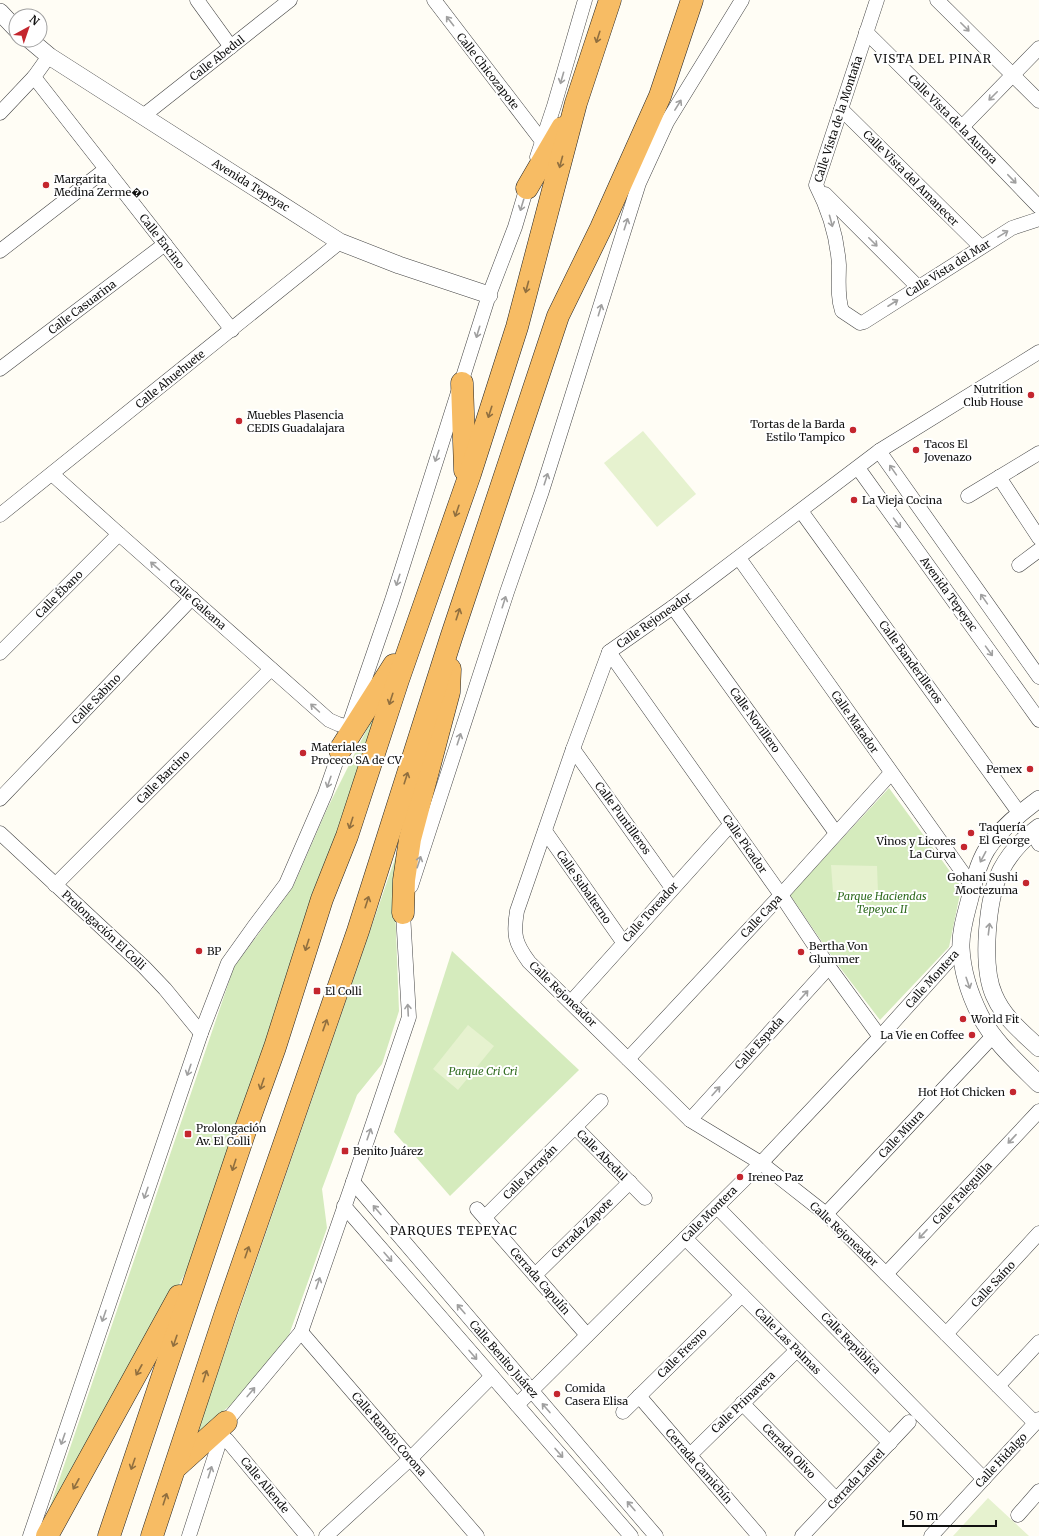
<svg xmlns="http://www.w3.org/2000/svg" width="1039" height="1536" viewBox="0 0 1039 1536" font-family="Merriweather,serif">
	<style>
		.green { fill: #d5ebbd }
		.pitch { fill: #e6f2cf }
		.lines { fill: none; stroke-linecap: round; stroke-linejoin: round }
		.minor-casing { stroke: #444; stroke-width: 15 }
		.tertiary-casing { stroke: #444; stroke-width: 18 }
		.trunk-casing { stroke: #222; stroke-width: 23 }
		.minor { stroke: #fff; stroke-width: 14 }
		.tertiary { stroke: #fff; stroke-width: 17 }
		.trunk { stroke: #f7bc64; stroke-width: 22 }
		.oneway { stroke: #a0a0a0 }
		.oneway2 { stroke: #906f3f }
		.poi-dot { fill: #c4262e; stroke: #fff; stroke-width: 1.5 }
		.labels { text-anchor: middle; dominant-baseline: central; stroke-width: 4; stroke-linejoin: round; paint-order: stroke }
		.street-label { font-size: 11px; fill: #111; stroke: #fff }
		.poi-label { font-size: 11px; fill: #111; stroke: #fff; text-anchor: start }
		.park-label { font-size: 11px; font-style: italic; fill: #2f6b1f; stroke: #fff }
		.neighbourhood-label { font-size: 12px; letter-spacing: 1px; fill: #111; stroke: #fff }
	</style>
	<rect width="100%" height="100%" fill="#fffdf5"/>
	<g class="green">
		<polygon points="391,681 193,1259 41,1536 40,1536 234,967 293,887 327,809"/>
		<polygon points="889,788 960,885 960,894 949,947 880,1020 835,961 790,895"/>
		<polygon points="400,844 394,879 399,1011 382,1064 357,1095 322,1189 327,1228 289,1335 233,1403 197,1433"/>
		<polygon points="452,951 579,1070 450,1196 394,1132"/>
	</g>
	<g class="pitch">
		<polygon points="643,431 696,494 657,527 604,463"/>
		<polygon points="831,865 877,866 878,893 833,892"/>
		<polygon points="468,1025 494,1046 458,1090 433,1069"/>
		<polygon points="988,1498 1029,1536 953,1536"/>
	</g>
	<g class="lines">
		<defs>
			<g id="minor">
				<polyline points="197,0 231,47"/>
				<polyline points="434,0 542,141"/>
				<path d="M877 0 816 185C829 210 837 236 839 265 839 280 837 296 842 311L860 323 864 322 1012 228 1039 219"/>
				<polyline points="937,0 1039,101"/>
				<polyline points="866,32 962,127 1039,207"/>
				<polyline points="49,56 34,77 232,330"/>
				<polyline points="841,109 981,247"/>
				<polyline points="0,113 34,77"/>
				<polyline points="143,116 290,0"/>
				<polyline points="962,127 1039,48"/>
				<polyline points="537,157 554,106 585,0"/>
				<polyline points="825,194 918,287"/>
				<polyline points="0,251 106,169"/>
				<polyline points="0,369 165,244"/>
				<polyline points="879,451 1039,677"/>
				<polyline points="858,468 1039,720"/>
				<polyline points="52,474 119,534 329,720 338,724 348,727"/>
				<polyline points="999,477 1039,538"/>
				<polyline points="968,496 1039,453"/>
				<polyline points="801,511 1020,814"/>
				<polyline points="0,515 340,242"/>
				<polyline points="739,558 973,887"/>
				<polyline points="1019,565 1039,550"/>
				<polyline points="673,607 836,833"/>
				<polyline points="609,652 781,895 829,967 880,1037"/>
				<polyline points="0,653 119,534"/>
				<polyline points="350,722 392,600 489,295 515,227 529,180"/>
				<polyline points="573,749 672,888"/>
				<polyline points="0,799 192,598"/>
				<polyline points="545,831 623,942"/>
				<polyline points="1032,832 1039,844"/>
				<polyline points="0,833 144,967 165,989 201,1033"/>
				<polyline points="55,885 271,669"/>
				<polyline points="411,886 507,592 542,491 639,183 667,122 742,0"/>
				<polyline points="571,1002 731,824"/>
				<polyline points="628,1059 781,895 891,773"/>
				<polyline points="690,1120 829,967"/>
				<polyline points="575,1127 645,1198"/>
				<polyline points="353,1182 656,1536"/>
				<polyline points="344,1206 631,1536"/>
				<polyline points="717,1207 984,1479"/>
				<polyline points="477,1209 587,1335"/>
				<polyline points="826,1214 993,1036"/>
				<polyline points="485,1217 601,1101"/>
				<polyline points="685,1238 890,1443"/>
				<polyline points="886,1274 1039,1111"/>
				<polyline points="535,1275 630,1182"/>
				<polyline points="301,1332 477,1536"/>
				<polyline points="946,1334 1039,1233"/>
				<polyline points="998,1386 1039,1342"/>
				<polyline points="639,1396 759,1536"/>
				<polyline points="742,1403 836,1499"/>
				<polyline points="517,1405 761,1163 880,1037 961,947"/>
				<polyline points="623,1412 742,1295"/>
				<path d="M1035 1423 826 1214 761 1163 690 1120 529 962C515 943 513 935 517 911L573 749 609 652 673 607 879 451 1039 352"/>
				<polyline points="221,1436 227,1440 307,1536"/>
				<polyline points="690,1455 797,1350"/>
				<polyline points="1018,1515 1039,1491"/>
				<polyline points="30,1536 201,1033 228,963 253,928 286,884 325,794 343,742"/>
				<polyline points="189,1536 226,1422 301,1332 353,1182 409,1017 403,913 405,906"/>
				<polyline points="326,1536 410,1459 492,1376"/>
				<polyline points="802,1536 909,1422"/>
				<polyline points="931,1536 1039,1419"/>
			</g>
			<g id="tertiary">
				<polyline points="0,12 16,29"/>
				<polyline points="30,40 49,56 340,242 399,265 489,295"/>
				<path d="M1039 799C1020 813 1000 829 987 849 978 864 974 881 970 898 966 914 960 932 961 948 962 970 970 995 980 1015 993 1041 1018 1063 1039 1084"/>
				<path d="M1039 827C1024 838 1010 853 1001 870 987 898 981 966 994 995 1003 1017 1022 1032 1039 1048"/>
			</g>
			<g id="trunk">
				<polyline points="527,188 562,128"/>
				<polyline points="462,383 465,470"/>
				<polyline points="340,750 394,665"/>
				<polyline points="403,913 404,880 410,839 449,692 450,669"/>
				<polyline points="175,1468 226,1422"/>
				<polyline points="47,1536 179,1296"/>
				<polyline points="109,1536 246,1128 275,1047 322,899 347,836 398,680 470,474 517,327 576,103 610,0"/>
				<polyline points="152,1536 226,1312 358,931 451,638 558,316 601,228 660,96 692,0"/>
			</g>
		</defs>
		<use href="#minor" class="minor-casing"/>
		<use href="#tertiary" class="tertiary-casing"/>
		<use href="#trunk" class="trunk-casing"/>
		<use href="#minor" class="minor"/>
		<use href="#tertiary" class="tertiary"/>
		<use href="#trunk" class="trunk"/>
	</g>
	<defs><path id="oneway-shaft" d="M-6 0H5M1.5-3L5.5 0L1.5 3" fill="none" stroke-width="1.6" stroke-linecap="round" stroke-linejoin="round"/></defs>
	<g class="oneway">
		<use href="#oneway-shaft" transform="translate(450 21) rotate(-128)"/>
		<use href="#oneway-shaft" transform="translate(965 27) rotate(45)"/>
		<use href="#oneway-shaft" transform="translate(562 78) rotate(106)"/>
		<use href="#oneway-shaft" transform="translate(993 96) rotate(135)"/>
		<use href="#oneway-shaft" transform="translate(678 105) rotate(-58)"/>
		<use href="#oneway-shaft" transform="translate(1012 179) rotate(46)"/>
		<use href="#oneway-shaft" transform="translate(522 205) rotate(107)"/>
		<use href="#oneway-shaft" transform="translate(831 221) rotate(75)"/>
		<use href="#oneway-shaft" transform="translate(626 224) rotate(-72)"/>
		<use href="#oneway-shaft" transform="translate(1003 234) rotate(-32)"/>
		<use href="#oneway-shaft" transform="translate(873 242) rotate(45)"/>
		<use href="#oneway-shaft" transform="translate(893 303) rotate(-33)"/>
		<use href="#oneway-shaft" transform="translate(600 310) rotate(-73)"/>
		<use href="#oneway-shaft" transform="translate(478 332) rotate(107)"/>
		<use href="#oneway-shaft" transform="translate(437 456) rotate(109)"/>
		<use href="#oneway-shaft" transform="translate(893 470) rotate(-125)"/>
		<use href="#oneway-shaft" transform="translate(546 479) rotate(-72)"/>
		<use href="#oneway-shaft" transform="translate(897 523) rotate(54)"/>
		<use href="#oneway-shaft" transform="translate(155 566) rotate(-139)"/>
		<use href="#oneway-shaft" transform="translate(398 580) rotate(108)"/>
		<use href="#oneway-shaft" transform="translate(984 599) rotate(-125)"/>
		<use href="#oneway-shaft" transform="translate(504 602) rotate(-72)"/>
		<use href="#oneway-shaft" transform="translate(989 651) rotate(54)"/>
		<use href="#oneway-shaft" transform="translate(315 708) rotate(-138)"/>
		<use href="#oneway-shaft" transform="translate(459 739) rotate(-72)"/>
		<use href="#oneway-shaft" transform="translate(329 782) rotate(109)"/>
		<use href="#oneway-shaft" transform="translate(983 857) rotate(118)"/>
		<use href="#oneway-shaft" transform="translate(419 862) rotate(-72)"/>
		<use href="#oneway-shaft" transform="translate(989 929) rotate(-83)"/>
		<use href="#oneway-shaft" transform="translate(968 983) rotate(71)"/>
		<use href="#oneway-shaft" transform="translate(804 995) rotate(-48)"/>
		<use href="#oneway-shaft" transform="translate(408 1010) rotate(-93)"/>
		<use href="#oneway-shaft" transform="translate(189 1070) rotate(109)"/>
		<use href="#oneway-shaft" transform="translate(716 1091) rotate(-48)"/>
		<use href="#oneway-shaft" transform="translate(369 1134) rotate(-71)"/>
		<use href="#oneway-shaft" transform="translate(1012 1139) rotate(133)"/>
		<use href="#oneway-shaft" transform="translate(146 1193) rotate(109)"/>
		<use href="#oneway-shaft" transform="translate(377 1210) rotate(-131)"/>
		<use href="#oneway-shaft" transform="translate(923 1234) rotate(133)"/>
		<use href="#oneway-shaft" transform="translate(388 1257) rotate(49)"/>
		<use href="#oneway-shaft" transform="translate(318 1283) rotate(-71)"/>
		<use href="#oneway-shaft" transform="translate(461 1309) rotate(-131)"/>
		<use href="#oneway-shaft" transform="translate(104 1316) rotate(109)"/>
		<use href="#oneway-shaft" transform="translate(473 1355) rotate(49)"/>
		<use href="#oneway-shaft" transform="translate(251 1392) rotate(-50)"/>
		<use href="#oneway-shaft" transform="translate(546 1408) rotate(-131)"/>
		<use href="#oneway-shaft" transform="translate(63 1439) rotate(109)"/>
		<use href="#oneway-shaft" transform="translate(559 1453) rotate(49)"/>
		<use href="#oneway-shaft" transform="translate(210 1472) rotate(-72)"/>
		<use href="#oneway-shaft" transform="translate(631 1506) rotate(-131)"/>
	</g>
	<g class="oneway2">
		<use href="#oneway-shaft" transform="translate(598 37) rotate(108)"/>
		<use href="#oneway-shaft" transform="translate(561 162) rotate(105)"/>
		<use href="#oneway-shaft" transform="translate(527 287) rotate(105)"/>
		<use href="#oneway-shaft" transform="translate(490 412) rotate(108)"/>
		<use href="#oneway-shaft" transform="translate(457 511) rotate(109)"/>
		<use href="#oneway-shaft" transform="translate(458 614) rotate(-72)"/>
		<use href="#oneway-shaft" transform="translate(391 699) rotate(108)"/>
		<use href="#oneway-shaft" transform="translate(406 778) rotate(-72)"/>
		<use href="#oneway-shaft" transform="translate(351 823) rotate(108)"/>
		<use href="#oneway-shaft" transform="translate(367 902) rotate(-72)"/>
		<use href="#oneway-shaft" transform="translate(307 945) rotate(108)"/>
		<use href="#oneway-shaft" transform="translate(325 1025) rotate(-70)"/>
		<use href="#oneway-shaft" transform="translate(262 1084) rotate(109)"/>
		<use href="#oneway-shaft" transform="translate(234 1165) rotate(108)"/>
		<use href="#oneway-shaft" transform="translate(247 1252) rotate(-71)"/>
		<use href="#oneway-shaft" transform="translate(175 1341) rotate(109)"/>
		<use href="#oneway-shaft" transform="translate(139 1370) rotate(119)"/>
		<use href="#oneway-shaft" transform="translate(205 1376) rotate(-72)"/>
		<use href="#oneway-shaft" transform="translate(133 1464) rotate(109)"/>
		<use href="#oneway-shaft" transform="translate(76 1484) rotate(119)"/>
		<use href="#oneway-shaft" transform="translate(165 1499) rotate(-72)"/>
	</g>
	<g class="poi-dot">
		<circle cx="46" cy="185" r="4"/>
		<circle cx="1031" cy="395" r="4"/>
		<circle cx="239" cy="421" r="4"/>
		<circle cx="853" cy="430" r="4"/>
		<circle cx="916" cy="450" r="4"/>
		<circle cx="854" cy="500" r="4"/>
		<circle cx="303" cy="753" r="4"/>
		<circle cx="1030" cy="769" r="4"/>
		<circle cx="971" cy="833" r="4"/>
		<circle cx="964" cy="847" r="4"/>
		<circle cx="1026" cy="883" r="4"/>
		<circle cx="199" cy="951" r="4"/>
		<circle cx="801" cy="952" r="4"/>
		<rect x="313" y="987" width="8" height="8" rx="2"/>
		<circle cx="963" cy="1019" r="4"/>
		<circle cx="972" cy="1035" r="4"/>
		<circle cx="1013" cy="1092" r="4"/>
		<rect x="184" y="1130" width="8" height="8" rx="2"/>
		<rect x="341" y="1147" width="8" height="8" rx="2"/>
		<circle cx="740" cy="1177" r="4"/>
		<circle cx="557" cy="1394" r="4"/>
	</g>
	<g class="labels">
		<g class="street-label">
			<text transform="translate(217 58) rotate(-38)">Calle Abedul</text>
			<text transform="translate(488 71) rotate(52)">Calle Chicozapote</text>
			<text transform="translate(838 119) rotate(-72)">Calle Vista de la Montaña</text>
			<text transform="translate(953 119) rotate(45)">Calle Vista de la Aurora</text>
			<text transform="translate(911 178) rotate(45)">Calle Vista del Amanecer</text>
			<text transform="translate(251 185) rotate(32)">Avenida Tepeyac</text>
			<text transform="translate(162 241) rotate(52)">Calle Encino</text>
			<text transform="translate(948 268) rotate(-32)">Calle Vista del Mar</text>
			<text transform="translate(82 307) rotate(-37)">Calle Casuarina</text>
			<text transform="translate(170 379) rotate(-39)">Calle Ahuehuete</text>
			<text transform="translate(59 594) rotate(-45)">Calle Ébano</text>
			<text transform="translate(949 594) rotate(54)">Avenida Tepeyac</text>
			<text transform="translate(198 604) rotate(41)">Calle Galeana</text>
			<text transform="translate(654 620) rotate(-35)">Calle Rejoneador</text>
			<text transform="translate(911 662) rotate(54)">Calle Banderilleros</text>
			<text transform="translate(96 699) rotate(-46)">Calle Sabino</text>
			<text transform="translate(755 720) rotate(54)">Calle Novillero</text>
			<text transform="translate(855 722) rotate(55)">Calle Matador</text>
			<text transform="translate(163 777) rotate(-45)">Calle Barcino</text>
			<text transform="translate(623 818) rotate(54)">Calle Puntilleros</text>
			<text transform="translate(745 844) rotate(55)">Calle Picador</text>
			<text transform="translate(584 887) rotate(55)">Calle Subalterno</text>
			<text transform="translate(650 912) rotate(-48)">Calle Toreador</text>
			<text transform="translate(761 916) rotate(-47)">Calle Capa</text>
			<text transform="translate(104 930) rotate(43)">Prolongación El Colli</text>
			<text transform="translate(932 979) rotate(-48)">Calle Montera</text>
			<text transform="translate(563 994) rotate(44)">Calle Rejoneador</text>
			<text transform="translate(759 1043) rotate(-48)">Calle Espada</text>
			<text transform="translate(901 1134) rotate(-47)">Calle Miura</text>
			<text transform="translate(602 1155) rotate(45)">Calle Abedul</text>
			<text transform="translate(530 1172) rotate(-45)">Calle Arrayán</text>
			<text transform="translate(962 1193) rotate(-47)">Calle Taleguilla</text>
			<text transform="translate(709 1214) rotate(-45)">Calle Montera</text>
			<text transform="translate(582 1228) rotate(-44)">Cerrada Zapote</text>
			<text transform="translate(844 1234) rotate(43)">Calle Rejoneador</text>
			<text transform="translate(540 1281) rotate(49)">Cerrada Capulín</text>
			<text transform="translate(993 1284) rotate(-47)">Calle Saíno</text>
			<text transform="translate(788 1341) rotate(45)">Calle Las Palmas</text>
			<text transform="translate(851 1343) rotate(46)">Calle República</text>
			<text transform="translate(682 1353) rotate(-45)">Calle Fresno</text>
			<text transform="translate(504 1359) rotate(49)">Calle Benito Juárez</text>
			<text transform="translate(743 1402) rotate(-44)">Calle Primavera</text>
			<text transform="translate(389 1434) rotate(49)">Calle Ramón Corona</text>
			<text transform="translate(789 1451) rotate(46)">Cerrada Olivo</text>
			<text transform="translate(1001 1460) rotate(-47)">Calle Hidalgo</text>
			<text transform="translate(699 1466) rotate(49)">Cerrada Camichín</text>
			<text transform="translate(856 1479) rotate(-47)">Cerrada Laurel</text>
			<text transform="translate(265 1485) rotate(50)">Calle Allende</text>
		</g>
		<g class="poi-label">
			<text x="54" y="179">Margarita<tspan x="54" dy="13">Medina Zerme�o</tspan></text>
			<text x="1023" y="389" text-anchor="end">Nutrition<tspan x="1023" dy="13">Club House</tspan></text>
			<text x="247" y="415">Muebles Plasencia<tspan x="247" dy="13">CEDIS Guadalajara</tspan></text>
			<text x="845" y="424" text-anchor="end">Tortas de la Barda<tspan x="845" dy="13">Estilo Tampico</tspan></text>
			<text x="924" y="444">Tacos El<tspan x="924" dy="13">Jovenazo</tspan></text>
			<text x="862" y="500">La Vieja Cocina</text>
			<text x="311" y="747">Materiales<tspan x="311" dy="13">Proceco SA de CV</tspan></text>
			<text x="1022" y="769" text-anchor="end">Pemex</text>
			<text x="979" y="827">Taquería<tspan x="979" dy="13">El George</tspan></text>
			<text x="956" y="841" text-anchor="end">Vinos y Licores<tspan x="956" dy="13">La Curva</tspan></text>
			<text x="1018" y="877" text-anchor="end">Gohani Sushi<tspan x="1018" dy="13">Moctezuma</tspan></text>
			<text x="809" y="946">Bertha Von<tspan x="809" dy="13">Glummer</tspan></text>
			<text x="207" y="951">BP</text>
			<text x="325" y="991">El Colli</text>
			<text x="971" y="1019">World Fit</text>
			<text x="964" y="1035" text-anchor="end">La Vie en Coffee</text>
			<text x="1005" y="1092" text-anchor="end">Hot Hot Chicken</text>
			<text x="196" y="1128">Prolongación<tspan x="196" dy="13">Av. El Colli</tspan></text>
			<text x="353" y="1151">Benito Juárez</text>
			<text x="748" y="1177">Ireneo Paz</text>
			<text x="565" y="1388">Comida<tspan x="565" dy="13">Casera Elisa</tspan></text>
		</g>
		<g class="park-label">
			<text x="882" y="896">Parque Haciendas<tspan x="882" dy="13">Tepeyac II</tspan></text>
			<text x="483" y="1071">Parque Cri Cri</text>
		</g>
		<g class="neighbourhood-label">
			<text x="933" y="58">VISTA DEL PINAR</text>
			<text x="454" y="1230">PARQUES TEPEYAC</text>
		</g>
	</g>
	<g transform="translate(28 28) rotate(40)"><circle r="19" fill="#ffffff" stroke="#a0a0a0"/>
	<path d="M0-3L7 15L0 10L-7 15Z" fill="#c4262e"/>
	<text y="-6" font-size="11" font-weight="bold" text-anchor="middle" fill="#111111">N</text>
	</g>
	<path d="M903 1520v6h93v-6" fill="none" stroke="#111111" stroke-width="2"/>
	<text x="909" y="1520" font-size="12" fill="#111111" stroke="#ffffff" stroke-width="3" paint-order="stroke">50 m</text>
</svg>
